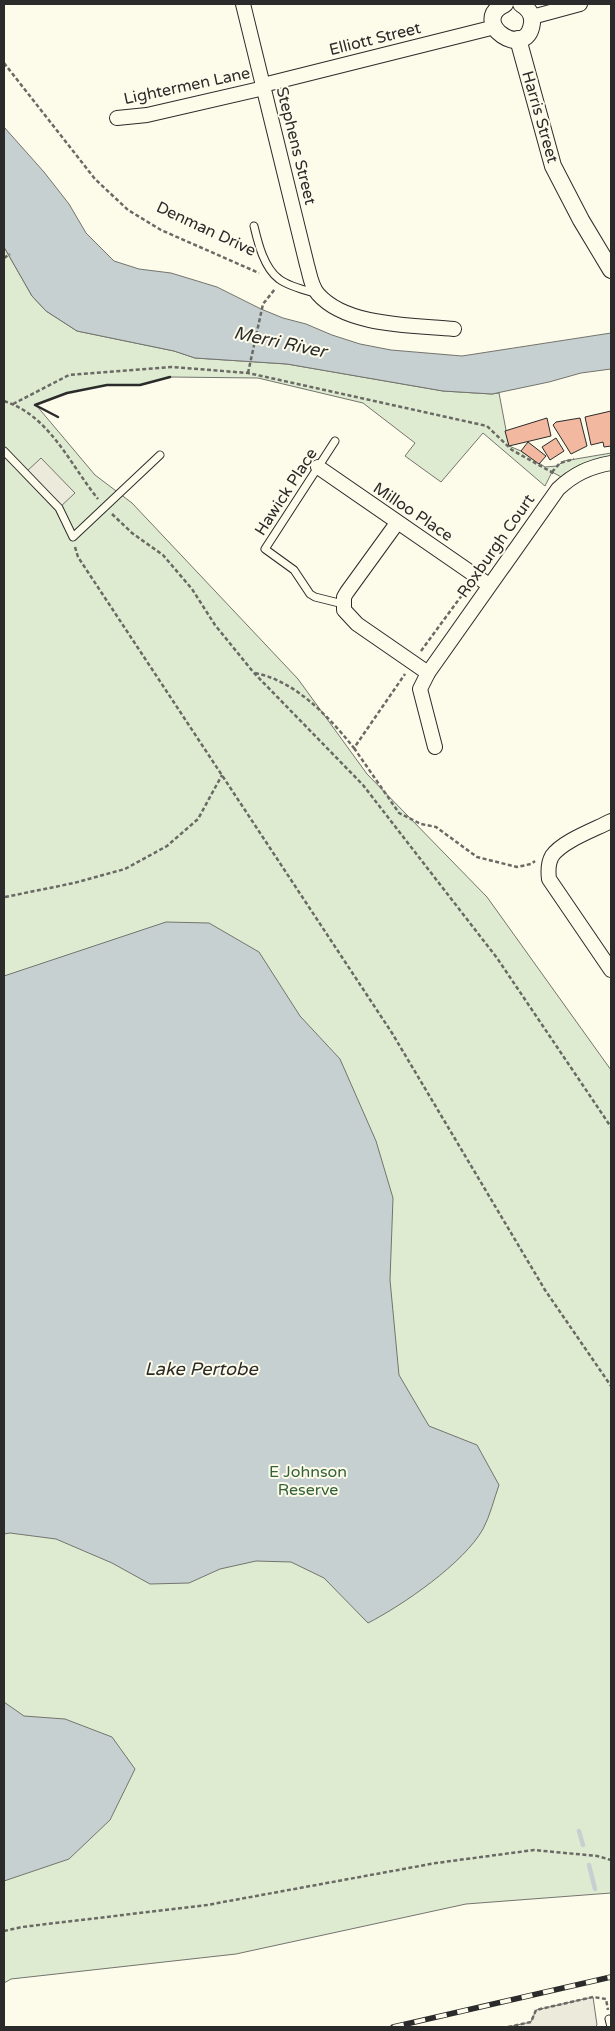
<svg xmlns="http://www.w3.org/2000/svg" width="615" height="2031" viewBox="0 0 615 2031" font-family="'Varela Round',sans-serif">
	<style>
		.green { fill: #deebd1; stroke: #74746e }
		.parking { fill: #eceadb; stroke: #74746e }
		.water { fill: #c7d0d0; stroke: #74746e }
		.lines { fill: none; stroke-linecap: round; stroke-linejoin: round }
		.stream { stroke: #c7d0d0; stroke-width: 4.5 }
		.building { fill: #f2b8a0; stroke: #2b2b2b }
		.service-casing { stroke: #2b2b2b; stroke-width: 9 }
		.minor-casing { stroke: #2b2b2b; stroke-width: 16 }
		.tertiary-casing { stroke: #2b2b2b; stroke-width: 18 }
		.path { stroke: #6a6964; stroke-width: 2.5; stroke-dasharray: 4 2.5; stroke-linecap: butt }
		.service { stroke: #fdfbea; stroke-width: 7 }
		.minor { stroke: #fdfbea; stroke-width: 14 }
		.tertiary { stroke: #fdfbea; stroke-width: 16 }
		.rail-casing { stroke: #2b2b2b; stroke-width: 5.5 }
		.rail { stroke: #fdfbea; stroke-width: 4; stroke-dasharray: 11; stroke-linecap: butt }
		.wall { stroke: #2b2b2b; stroke-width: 2.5 }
		.labels { text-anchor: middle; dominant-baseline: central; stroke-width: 4; stroke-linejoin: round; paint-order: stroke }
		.street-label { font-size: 16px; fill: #2b2b2b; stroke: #fdfbea }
		.park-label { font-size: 16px; fill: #34623c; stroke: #fdfbea }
		.water-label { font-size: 18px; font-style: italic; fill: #2b2b2b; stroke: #fdfbea }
	</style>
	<rect width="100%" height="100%" fill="#fdfbea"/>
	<polygon class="green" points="4,247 32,296 46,311 77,331 174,351 195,358 287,364 443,391 492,394 499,393 509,446 521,451 545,467 557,466 564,461 611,453 611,463 567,480 552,472 545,486 483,433 441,482 405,456 415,443 363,403 258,378 170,377 140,385 107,385 67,393 36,405 95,475 132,503 298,679 367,774 487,897 611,1070 611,1893 466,1904 236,1954 11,1979 4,1983"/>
	<g class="parking">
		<polygon points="41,458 75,493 59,508 25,473"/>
		<polygon points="593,1997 597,2025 595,2027 508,2027 531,2022 536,2010"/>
	</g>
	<g class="water">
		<polygon points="4,127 44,172 69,204 86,233 114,261 139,269 171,273 217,287 261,309 283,318 306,324 332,335 360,344 391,350 462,356 611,333 611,369 581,373 549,382 492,394 443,391 287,364 195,358 174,351 77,331 46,311 32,296 4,247"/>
		<path d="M166 922 209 923 259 952 300 1016 340 1059 376 1141 393 1198 390 1280 399 1375 429 1426 477 1445 499 1485C494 1499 490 1516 483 1529 464 1563 403 1605 368 1623L324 1578 291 1562 256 1561 220 1569 189 1583 150 1584 112 1563 56 1539 10 1533 4 1534V976Z"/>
		<polygon points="4,1702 24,1716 65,1719 112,1737 135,1769 110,1820 69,1859 4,1881"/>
	</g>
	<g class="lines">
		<g class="stream">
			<polyline points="579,1831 583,1845"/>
			<polyline points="589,1865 595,1889"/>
		</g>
	</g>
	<g class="building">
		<polygon points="611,411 611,446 604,447 603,442 591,445 585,417"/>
		<polygon points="547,418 551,436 509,446 505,431"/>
		<polygon points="580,418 587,446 571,454 553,425 556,422"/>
		<polygon points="556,438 564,451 550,460 542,447"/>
		<polygon points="528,442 546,456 539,464 521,451"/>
	</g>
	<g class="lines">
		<defs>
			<g id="service">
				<path d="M254 226C258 243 264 268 279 279 288 286 304 290 315 293"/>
				<polyline points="335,441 265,549 294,570 310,594 315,597 343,604"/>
				<polyline points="4,451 59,508 73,537 160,455"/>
				<polyline points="609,2019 611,2027"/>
			</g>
			<g id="minor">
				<path d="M243 4 307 265C310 275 311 286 318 294 347 327 414 325 454 329"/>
				<polyline points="532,17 580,4"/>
				<polyline points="263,85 495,27"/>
				<polyline points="117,118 147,115 264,88"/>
				<polyline points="318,467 489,585"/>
				<polyline points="397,523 347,592 344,597 344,610 357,624 428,673"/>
				<path d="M435 747 420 689 428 673 558 489C574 474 589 467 611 463"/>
				<path d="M611 821C596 829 562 841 552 856 548 863 548 871 549 879L611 970"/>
			</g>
			<g id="tertiary">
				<path d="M505 4C467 22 527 63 532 23 533 15 528 8 521 4"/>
				<polyline points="518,39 553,166 581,220 611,270"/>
			</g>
		</defs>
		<use href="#service" class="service-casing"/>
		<use href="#minor" class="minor-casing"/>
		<use href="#tertiary" class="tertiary-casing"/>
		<g class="path">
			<polyline points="4,63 95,179 128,210 161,230 259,273"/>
			<polyline points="4,258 10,254"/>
			<polyline points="248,373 263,304 275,289"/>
			<path d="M4 401C50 416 69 463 98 499"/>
			<polyline points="13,404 69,375 171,367 248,373 487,426 512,450 555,474"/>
			<polyline points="552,472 560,463 574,459"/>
			<polyline points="112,514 132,533 163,555 192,589 215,625 254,673 363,785 497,958 611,1127"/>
			<polyline points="75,547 78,557 392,1033 545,1290 611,1386"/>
			<polyline points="485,565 497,549"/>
			<polyline points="421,651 468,587"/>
			<path d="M255 673C296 681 329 717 354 748L405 674"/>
			<polyline points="354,748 399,813 421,824 436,827 477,857 517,867 531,864 535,861"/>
			<polyline points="5,897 74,883 125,869 167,846 198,819 222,775"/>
			<polyline points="4,1931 22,1927 207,1905 436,1863 534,1850 597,1856 611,1860"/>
			<polyline points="508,2027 531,2022 536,2010 593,1997 606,1999 608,2010"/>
		</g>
		<use href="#service" class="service"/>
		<use href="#minor" class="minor"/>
		<use href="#tertiary" class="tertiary"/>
		<defs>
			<polyline id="rail" points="393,2027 611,1977"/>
		</defs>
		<use href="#rail" class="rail-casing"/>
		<use href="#rail" class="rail"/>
		<polyline class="wall" points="58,417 35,405 67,393 107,385 140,385 170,377"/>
	</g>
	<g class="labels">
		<g class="street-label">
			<text transform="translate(375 39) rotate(-14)">Elliott Street</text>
			<text transform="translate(187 86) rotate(-12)">Lightermen Lane</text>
			<text transform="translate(540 117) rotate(74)">Harris Street</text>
			<text transform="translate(296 146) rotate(76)">Stephens Street</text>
			<text transform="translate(206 229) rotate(25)">Denman Drive</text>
			<text transform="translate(286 492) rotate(-57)">Hawick Place</text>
			<text transform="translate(413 512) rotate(34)">Milloo Place</text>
			<text transform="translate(496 546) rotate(-55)">Roxburgh Court</text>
		</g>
		<g class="park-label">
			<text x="308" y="1472">E Johnson<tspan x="308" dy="18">Reserve</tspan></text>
		</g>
		<g class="water-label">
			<text transform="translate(280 342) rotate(12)">Merri River</text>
			<text x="201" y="1369">Lake Pertobe</text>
		</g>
	</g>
	<rect width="615" height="2031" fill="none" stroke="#2b2b2b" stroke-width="10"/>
</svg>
